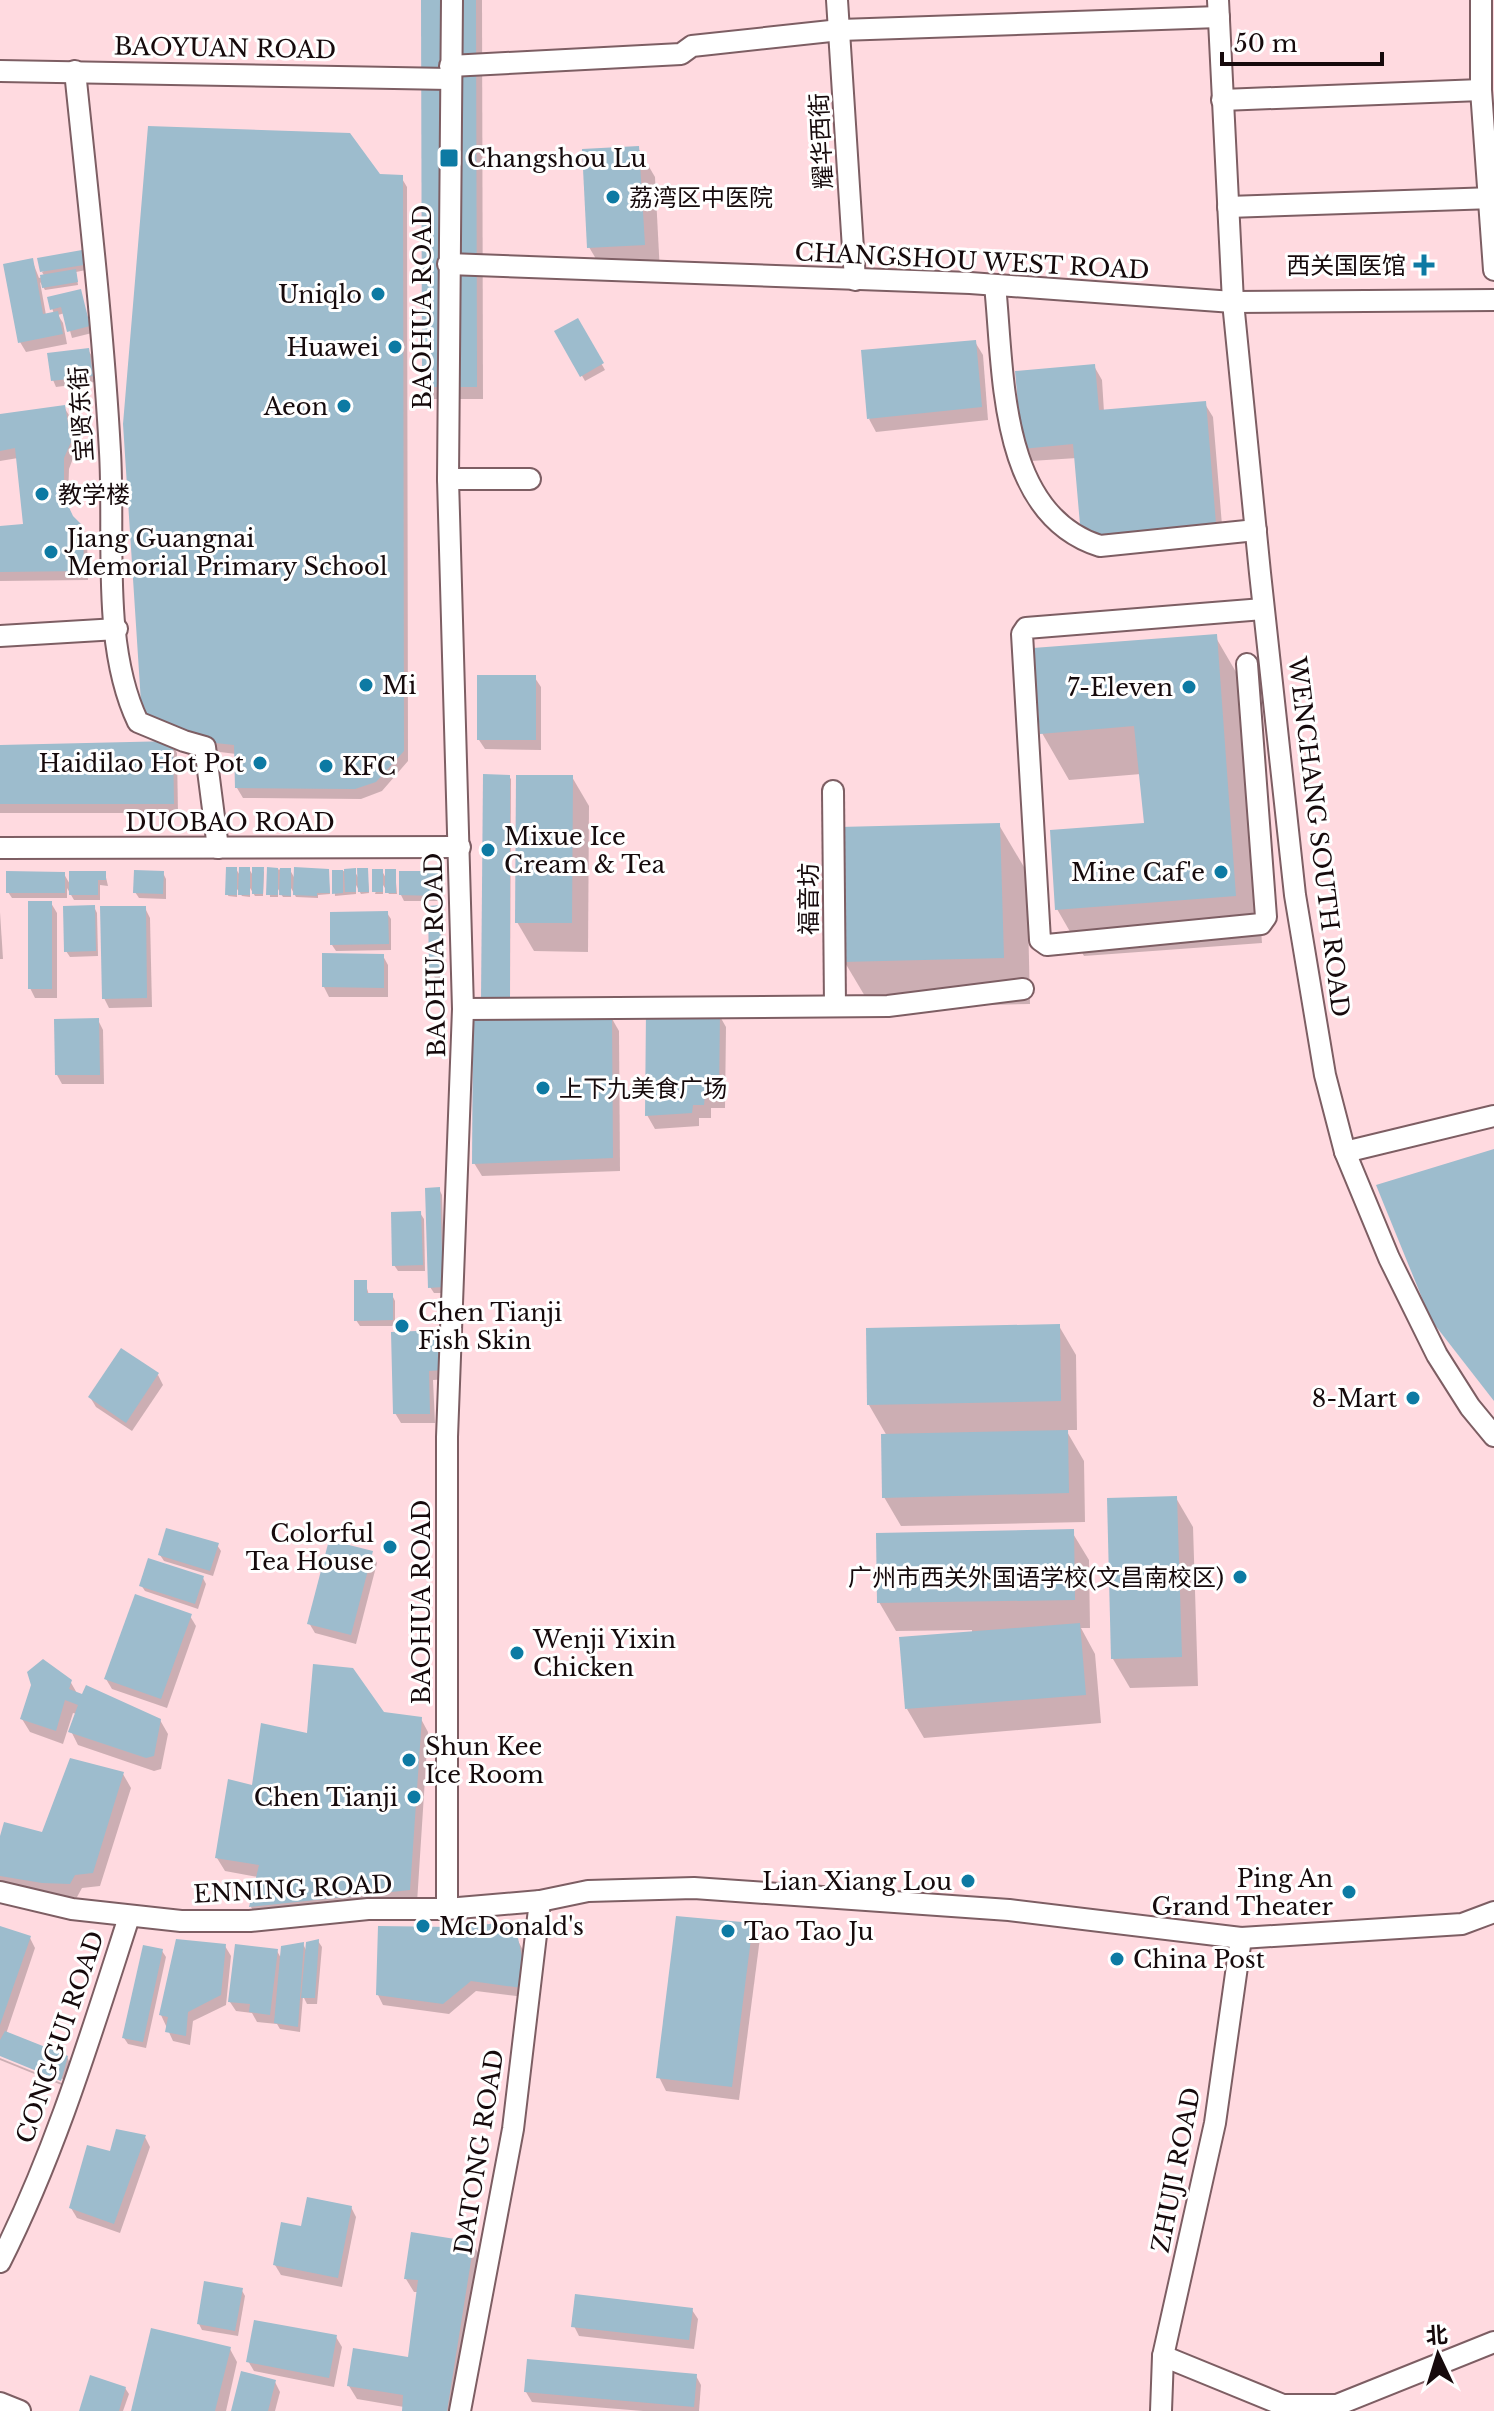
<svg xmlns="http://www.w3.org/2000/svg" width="1494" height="2411" viewBox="0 0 1494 2411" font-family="'Libre Baskerville','Noto Sans SC',serif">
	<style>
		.shadow { fill: #0003 }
		.building { fill: #9dbccd }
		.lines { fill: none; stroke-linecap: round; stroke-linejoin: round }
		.minor-casing { stroke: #7d5e63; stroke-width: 24 }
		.minor { stroke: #fff; stroke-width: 20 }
		.poi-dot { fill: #0d7aa3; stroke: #fff; stroke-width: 3 }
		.labels { text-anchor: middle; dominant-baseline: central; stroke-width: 6; stroke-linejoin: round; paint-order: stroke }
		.street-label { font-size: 24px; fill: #160a0c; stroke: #fff }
		.poi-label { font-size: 24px; fill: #160a0c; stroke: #fff; text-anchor: start }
	</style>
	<rect width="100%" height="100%" fill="#ffdae0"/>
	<g class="shadow">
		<polygon points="423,0 482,0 483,399 432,399 424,386"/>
		<polygon points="638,148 655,177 660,273 606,276 589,247"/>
		<polygon points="379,176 401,177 407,187 408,761 382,791 361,799 243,798 237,788 236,754 196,749"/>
		<polygon points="81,253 86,270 76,272 78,285 45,290 40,282 46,315 54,314 49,299 80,291 92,333 72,338 65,313 58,315 63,323 67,344 26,352 20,342 32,260 39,278 42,277 45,277 42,272"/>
		<polygon points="577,321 605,370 585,381 557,332"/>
		<polygon points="975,342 983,355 988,420 876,432 869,419"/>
		<polygon points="88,350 92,356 95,382 56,387 53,380"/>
		<polygon points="1094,366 1102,380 1104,412 1205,404 1213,417 1223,537 1091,548 1077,458 1031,461 1024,448"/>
		<polygon points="64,407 70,417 75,453 69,469 68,499 70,513 87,537 88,580 0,581 0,528 25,526 18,458 0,461 0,416"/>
		<polygon points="1215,636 1243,684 1262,943 1084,956 1057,909 1146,825 1141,774 1069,780 1042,733"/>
		<polygon points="535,678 541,687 541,750 485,749 479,740"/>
		<polygon points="172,743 177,753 178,813 0,813 0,747"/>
		<polygon points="509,777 511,779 510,1001"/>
		<polygon points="572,777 589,806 588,952 534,951 517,922"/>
		<polygon points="999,825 1027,872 1030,1004 872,1008 844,961"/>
		<polygon points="236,869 241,877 249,869 254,877 264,871 263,896 255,896 250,888 250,897 242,896 237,889 237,897 228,896"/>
		<polygon points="269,869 290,870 295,879 328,871 330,894 318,895 318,898 296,897 291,888 291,897 283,897 278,889 278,897 270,897"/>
		<polygon points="354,870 359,879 367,870 369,893 361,894 356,885 356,894 335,896 334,872"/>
		<polygon points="382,871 387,880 395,871 397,894 389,894 383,885 383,894 375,894"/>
		<polygon points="105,873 108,886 100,885 100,900 74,900 67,888 67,898 12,898 8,892 64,874 71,886"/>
		<polygon points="163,873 166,879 166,899 139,898 135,892"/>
		<polygon points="438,873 442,879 442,901 404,901 401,895"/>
		<polygon points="51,903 57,913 57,998 35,998 30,988"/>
		<polygon points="94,907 97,913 98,956 70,957 66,951"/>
		<polygon points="145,908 150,918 152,1007 109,1008 104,998"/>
		<polygon points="439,908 443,914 444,978 435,978 431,972"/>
		<polygon points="0,912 3,959 0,959"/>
		<polygon points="387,913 391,919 391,950 336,951 332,945"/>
		<polygon points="383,956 388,965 388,997 329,997 324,987"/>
		<polygon points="718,1013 726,1027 725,1108 711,1108 711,1118 699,1118 699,1126 655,1129 647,1115"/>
		<polygon points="611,1017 619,1031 620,1171 482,1176 474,1163"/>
		<polygon points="98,1020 103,1030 104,1084 62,1084 57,1075"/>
		<polygon points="439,1189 442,1195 445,1293 434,1293 430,1287"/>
		<polygon points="420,1213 424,1219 425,1271 398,1271 394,1265"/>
		<polygon points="365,1282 369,1295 392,1295 395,1301 395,1326 360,1326 356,1320"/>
		<polygon points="1059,1326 1076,1355 1077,1430 1066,1430 1084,1461 1085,1522 901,1526 884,1497 887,1436 869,1405"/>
		<polygon points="440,1332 447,1379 433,1380 435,1423 401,1423 395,1413"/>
		<polygon points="158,1375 163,1385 132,1431 96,1407 90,1397"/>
		<polygon points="1176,1498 1193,1527 1198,1686 1130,1688 1113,1659"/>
		<polygon points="1072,1532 1089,1560 1090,1628 1081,1628 1095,1654 1101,1723 924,1738 907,1709 972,1633 972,1630 896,1631 879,1602"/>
		<polygon points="217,1545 221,1551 213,1576 164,1561 160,1555"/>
		<polygon points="371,1553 377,1563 356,1644 315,1633 309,1623"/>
		<polygon points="203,1578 206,1584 198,1609 145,1591 141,1585"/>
		<polygon points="190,1616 196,1626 167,1708 112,1689 106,1679"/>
		<polygon points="70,1681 78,1695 160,1720 168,1734 161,1769 154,1771 78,1745 71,1731 77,1714 73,1713 63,1744 30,1732 22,1719"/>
		<polygon points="383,1714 421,1719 428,1732 417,1903 258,1920 251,1907 258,1877 225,1871 217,1858 253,1787 309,1736"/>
		<polygon points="123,1774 131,1788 100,1886 82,1888 77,1897 50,1896 0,1887 0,1842 43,1834"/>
		<polygon points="752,1924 760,1938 739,2100 666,2091 659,2077"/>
		<polygon points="0,1928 30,1938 35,1948 6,2034 67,2057 70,2063 65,2080 0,2054"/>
		<polygon points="517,1939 523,1950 533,1998 476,1991 449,2014 383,2005 378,1995"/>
		<polygon points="318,1941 322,1947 317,2004 307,2004 303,1996 300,2032 280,2029 277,2024 257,2022 252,2013 236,2011 230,2002 277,1951 282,1960 303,1944 307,1952"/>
		<polygon points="225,1946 231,1956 226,2005 193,2021 190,2045 173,2041 161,2015"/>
		<polygon points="162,1951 166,1957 146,2048 128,2044 124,2038"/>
		<polygon points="0,2058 64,2084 64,2086 0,2060"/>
		<polygon points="145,2137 150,2147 120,2233 77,2218 71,2208 111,2153"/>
		<polygon points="351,2207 356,2217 342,2287 281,2275 275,2265 303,2229"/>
		<polygon points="473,2243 480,2257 456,2411 404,2411 404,2407 357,2399 349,2386 410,2360 419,2292 414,2292 406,2279"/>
		<polygon points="241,2289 245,2296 238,2336 202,2330 199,2324"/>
		<polygon points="692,2310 698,2319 694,2349 579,2336 574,2326"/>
		<polygon points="336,2337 342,2347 334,2387 254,2371 248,2361"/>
		<polygon points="230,2349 237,2362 226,2411 133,2411"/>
		<polygon points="696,2376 701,2385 699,2411 643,2411 532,2402 526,2392"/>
		<polygon points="275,2382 280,2392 275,2411 233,2411"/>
		<polygon points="125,2388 129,2394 123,2411 81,2411"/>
	</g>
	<g class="building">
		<polygon points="421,0 476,0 477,387 422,387"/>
		<polygon points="148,126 350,133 380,174 403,175 404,751 376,782 355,789 235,788 234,745 187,740 142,718 123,424"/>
		<polygon points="639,146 645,245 587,248 582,149"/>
		<polygon points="82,250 84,265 40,272 37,258"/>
		<polygon points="33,258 43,314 58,311 63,334 18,343 3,264"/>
		<polygon points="76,269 78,282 42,288 40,275"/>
		<polygon points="81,289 90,326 67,332 61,307 50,310 47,297"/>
		<polygon points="578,318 604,363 580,377 554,331"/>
		<polygon points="976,340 982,407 867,419 861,350"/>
		<polygon points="89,348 93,376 51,381 47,353"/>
		<polygon points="1095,364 1099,410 1206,401 1216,524 1081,536 1073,444 1022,449 1015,371"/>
		<polygon points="65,405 71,442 64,458 64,488 66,501 73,516 83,526 84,571 0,572 0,526 23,524 15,448 0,451 0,414"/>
		<polygon points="1217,634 1236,896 1055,910 1050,830 1144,823 1134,726 1040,734 1033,648"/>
		<rect x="477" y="675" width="59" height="65"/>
		<polygon points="173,741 174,804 0,804 0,745"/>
		<polygon points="483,774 510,775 510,999 481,999"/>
		<polygon points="516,775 573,775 572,923 515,923"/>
		<polygon points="1000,823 1004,958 842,962 839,827"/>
		<polygon points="226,867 237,867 237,895 225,895"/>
		<polygon points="239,867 250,867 250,895 238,895"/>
		<polygon points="252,867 264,867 263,894 252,894"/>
		<polygon points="267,867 278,868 278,895 266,895"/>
		<polygon points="294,867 329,869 330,893 317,893 317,896 293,895"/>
		<polygon points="280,868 291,868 291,896 279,895"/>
		<polygon points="356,868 356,892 345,892 344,869"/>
		<polygon points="357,868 368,868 369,892 358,892"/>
		<rect x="372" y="869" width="11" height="23"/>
		<rect x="385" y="869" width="11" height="24"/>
		<polygon points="134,870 164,871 163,894 133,893"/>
		<polygon points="332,870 343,870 343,893 332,894"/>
		<polygon points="6,871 65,872 65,893 6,893"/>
		<polygon points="69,871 106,871 106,880 98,880 98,895 69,895"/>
		<polygon points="399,871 439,871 439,896 399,895"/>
		<rect x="28" y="901" width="24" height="88"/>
		<polygon points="95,905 96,951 64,952 63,906"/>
		<polygon points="440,905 442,972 429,972 428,906"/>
		<polygon points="100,906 146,906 147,998 102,999"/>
		<polygon points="388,911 389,944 330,945 330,912"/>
		<polygon points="322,953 384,954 384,988 322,987"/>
		<polygon points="646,1011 720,1011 719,1095 705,1095 704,1105 693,1105 692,1113 645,1116"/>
		<polygon points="612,1015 613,1158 472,1164 473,1017"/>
		<polygon points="99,1018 100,1075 55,1075 54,1019"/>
		<polygon points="1494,1149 1494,1401 1431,1320 1376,1185"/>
		<polygon points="440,1187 443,1287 428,1288 425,1188"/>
		<polygon points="421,1211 423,1265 392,1266 391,1212"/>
		<polygon points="354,1280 367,1280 367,1293 393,1293 393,1320 354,1321"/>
		<polygon points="1060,1324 1061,1401 867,1405 866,1328"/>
		<polygon points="442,1330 443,1370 429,1371 430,1414 393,1414 391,1332"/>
		<polygon points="121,1348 159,1373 126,1423 88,1397"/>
		<polygon points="1068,1430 1069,1493 882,1498 881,1434"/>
		<polygon points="1177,1496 1182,1657 1111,1659 1107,1498"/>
		<polygon points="166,1528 219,1543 210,1571 158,1555"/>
		<polygon points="1074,1529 1075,1600 877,1603 876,1533"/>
		<polygon points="329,1540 373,1551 351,1635 307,1624"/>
		<polygon points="148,1558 204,1576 195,1604 139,1586"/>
		<polygon points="135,1594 192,1614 161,1699 104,1679"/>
		<polygon points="1080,1623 1086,1695 905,1709 899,1637"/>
		<polygon points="43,1659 72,1680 69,1689 82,1694 86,1685 161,1719 154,1756 146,1758 68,1732 78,1705 65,1700 56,1731 20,1719 31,1685 27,1672"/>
		<polygon points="313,1664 353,1668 384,1712 422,1717 410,1890 249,1907 259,1865 215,1858 228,1779 252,1785 261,1723 307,1733"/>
		<polygon points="70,1758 124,1772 93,1873 75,1875 70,1884 42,1883 0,1876 0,1836 4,1822 42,1832"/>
		<polygon points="676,1916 753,1923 732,2087 656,2078"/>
		<polygon points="502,1923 518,1938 529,1989 471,1981 443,2004 376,1995 378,1926 452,1927"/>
		<polygon points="0,1926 31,1936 0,2025"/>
		<polygon points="176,1939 226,1944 221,1995 188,2012 186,2036 165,2032 168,2017 159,2015"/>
		<polygon points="319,1939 315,1998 301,1998 306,1942"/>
		<polygon points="304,1942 298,2027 274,2023 281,1946"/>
		<polygon points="235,1944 278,1949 270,2015 249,2012 250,2004 228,2002"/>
		<polygon points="143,1945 163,1949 143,2042 122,2038"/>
		<polygon points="5,2031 68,2056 61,2081 0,2056 0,2040"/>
		<polygon points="116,2129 146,2135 114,2224 69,2208 87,2145 110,2151"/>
		<polygon points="307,2197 352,2206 338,2278 273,2265 281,2222 301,2226"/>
		<polygon points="411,2232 474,2242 447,2411 402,2411 403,2395 347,2386 353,2348 408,2357 418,2280 404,2279"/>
		<polygon points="204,2281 243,2288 235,2331 197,2324"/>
		<polygon points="575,2294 693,2308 689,2340 571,2327"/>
		<polygon points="254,2320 337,2335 329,2378 246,2362"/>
		<polygon points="151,2328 231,2347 215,2411 131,2411"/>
		<polygon points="527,2359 697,2374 694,2407 524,2392"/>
		<polygon points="241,2371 276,2380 268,2411 231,2411"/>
		<polygon points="90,2375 126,2387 119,2411 79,2411"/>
	</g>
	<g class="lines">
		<defs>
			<g id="minor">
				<polyline points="837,0 855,280"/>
				<polyline points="1218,0 1233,302 1260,573 1295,895 1325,1075 1345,1152 1389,1258 1437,1355 1470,1407 1494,1436"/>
				<polyline points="1481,0 1481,90 1494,270"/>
				<polyline points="450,66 681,54 692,46 840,30 1219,17"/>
				<polyline points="0,71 450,79"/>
				<path d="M75 71C88 198 103 325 110 452 115 537 101 645 138 722L184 741 205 747 218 848"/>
				<polyline points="1222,100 1481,90"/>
				<polyline points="1228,207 1494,198"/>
				<polyline points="448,264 970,283 1233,302 1494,300"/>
				<path d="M995 285C1004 372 998 514 1100 546L1256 530"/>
				<polyline points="448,479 530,479"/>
				<polyline points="0,636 117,629"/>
				<polyline points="1247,664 1266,917 1261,924 1047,945 1040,940 1022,634 1026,628 1263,609"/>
				<polyline points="833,791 835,1006"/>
				<polyline points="0,848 460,847"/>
				<polyline points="463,1009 888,1006 1023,989"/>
				<polyline points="1345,1152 1494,1116"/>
				<polyline points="0,1892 72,1909 181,1921 250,1921 368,1909 447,1909 540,1901 588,1891 694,1888 1009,1910 1241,1938 1462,1924 1494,1912"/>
				<polyline points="447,1909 447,1437 463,1009 448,479 452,0"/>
				<path d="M0 2262C56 2151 91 2034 129 1917"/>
				<polyline points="1163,2356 1283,2405 1337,2405 1494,2342"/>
				<polyline points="0,2403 20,2411"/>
				<polyline points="460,2411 513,2129 540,1901"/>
				<polyline points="1161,2411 1163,2356 1215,2123 1241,1938"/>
			</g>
		</defs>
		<use href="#minor" class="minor-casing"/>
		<use href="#minor" class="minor"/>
	</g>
	<g class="poi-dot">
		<rect x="439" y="148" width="20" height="20" rx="4"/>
		<circle cx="613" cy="197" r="8"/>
		<path d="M1420 253h8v8h8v8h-8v8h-8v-8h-8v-8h8z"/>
		<circle cx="378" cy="294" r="8"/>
		<circle cx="395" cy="347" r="8"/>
		<circle cx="344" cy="406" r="8"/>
		<circle cx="42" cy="494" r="8"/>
		<circle cx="51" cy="552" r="8"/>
		<circle cx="366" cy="685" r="8"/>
		<circle cx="1189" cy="687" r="8"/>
		<circle cx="260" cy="763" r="8"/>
		<circle cx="326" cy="766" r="8"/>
		<circle cx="488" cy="850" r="8"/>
		<circle cx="1221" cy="872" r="8"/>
		<circle cx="543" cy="1088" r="8"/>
		<circle cx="402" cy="1326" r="8"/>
		<circle cx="1413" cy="1398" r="8"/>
		<circle cx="390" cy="1547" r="8"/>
		<circle cx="1240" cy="1577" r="8"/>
		<circle cx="517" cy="1653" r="8"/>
		<circle cx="409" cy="1760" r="8"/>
		<circle cx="414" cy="1797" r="8"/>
		<circle cx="968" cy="1881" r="8"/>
		<circle cx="1349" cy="1892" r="8"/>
		<circle cx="423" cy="1926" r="8"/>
		<circle cx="728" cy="1931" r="8"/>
		<circle cx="1117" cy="1959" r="8"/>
	</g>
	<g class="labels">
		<g class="street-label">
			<text transform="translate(225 48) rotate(1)">BAOYUAN ROAD</text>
			<text transform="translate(821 141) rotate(-93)">耀华西街</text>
			<text transform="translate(972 261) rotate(3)">CHANGSHOU WEST ROAD</text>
			<text transform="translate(422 307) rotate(-90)">BAOHUA ROAD</text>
			<text transform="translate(81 414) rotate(-94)">宝贤东街</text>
			<text x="230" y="822">DUOBAO ROAD</text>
			<text transform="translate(1319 837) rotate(83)">WENCHANG SOUTH ROAD</text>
			<text transform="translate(808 899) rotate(-90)">福音坊</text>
			<text transform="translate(435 955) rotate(-91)">BAOHUA ROAD</text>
			<text transform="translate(421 1602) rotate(-90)">BAOHUA ROAD</text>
			<text transform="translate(293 1889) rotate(-3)">ENNING ROAD</text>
			<text transform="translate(60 2037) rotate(-71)">CONGGUI ROAD</text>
			<text transform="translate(479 2152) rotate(-81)">DATONG ROAD</text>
			<text transform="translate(1176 2170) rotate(-79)">ZHUJI ROAD</text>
		</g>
		<g class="poi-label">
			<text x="467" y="158">Changshou Lu</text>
			<text x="629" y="197">荔湾区中医院</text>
			<text x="1406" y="265" text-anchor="end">西关国医馆</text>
			<text x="362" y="294" text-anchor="end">Uniqlo</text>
			<text x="379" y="347" text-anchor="end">Huawei</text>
			<text x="328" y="406" text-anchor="end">Aeon</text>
			<text x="58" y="494">教学楼</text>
			<text x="67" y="538">Jiang Guangnai<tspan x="67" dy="28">Memorial Primary School</tspan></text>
			<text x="382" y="685">Mi</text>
			<text x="1173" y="687" text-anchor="end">7-Eleven</text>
			<text x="244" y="763" text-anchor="end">Haidilao Hot Pot</text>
			<text x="342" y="766">KFC</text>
			<text x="504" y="836">Mixue Ice<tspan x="504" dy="28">Cream &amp; Tea</tspan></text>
			<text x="1205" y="872" text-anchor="end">Mine Caf'e</text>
			<text x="559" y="1088">上下九美食广场</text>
			<text x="418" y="1312">Chen Tianji<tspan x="418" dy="28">Fish Skin</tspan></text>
			<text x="1397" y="1398" text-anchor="end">8-Mart</text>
			<text x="374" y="1533" text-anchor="end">Colorful<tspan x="374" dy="28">Tea House</tspan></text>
			<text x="1224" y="1577" text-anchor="end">广州市西关外国语学校(文昌南校区)</text>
			<text x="533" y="1639">Wenji Yixin<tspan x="533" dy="28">Chicken</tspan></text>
			<text x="425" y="1746">Shun Kee<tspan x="425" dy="28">Ice Room</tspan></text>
			<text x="398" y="1797" text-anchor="end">Chen Tianji</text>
			<text x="1333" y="1878" text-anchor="end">Ping An<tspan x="1333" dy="28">Grand Theater</tspan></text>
			<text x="952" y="1881" text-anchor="end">Lian Xiang Lou</text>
			<text x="439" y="1926">McDonald's</text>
			<text x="744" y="1931">Tao Tao Ju</text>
			<text x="1133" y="1959">China Post</text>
		</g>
	</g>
	<g transform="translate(1438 2355) rotate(356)" stroke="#ffffff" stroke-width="6" paint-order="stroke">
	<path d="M0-6L14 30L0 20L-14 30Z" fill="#160a0c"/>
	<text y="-12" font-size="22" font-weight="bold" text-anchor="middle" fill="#160a0c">北</text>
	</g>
	<path d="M1222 52v12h160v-12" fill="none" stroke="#160a0c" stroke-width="4"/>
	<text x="1234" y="52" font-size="24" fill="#160a0c" stroke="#ffffff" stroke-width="6" paint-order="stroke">50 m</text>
</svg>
